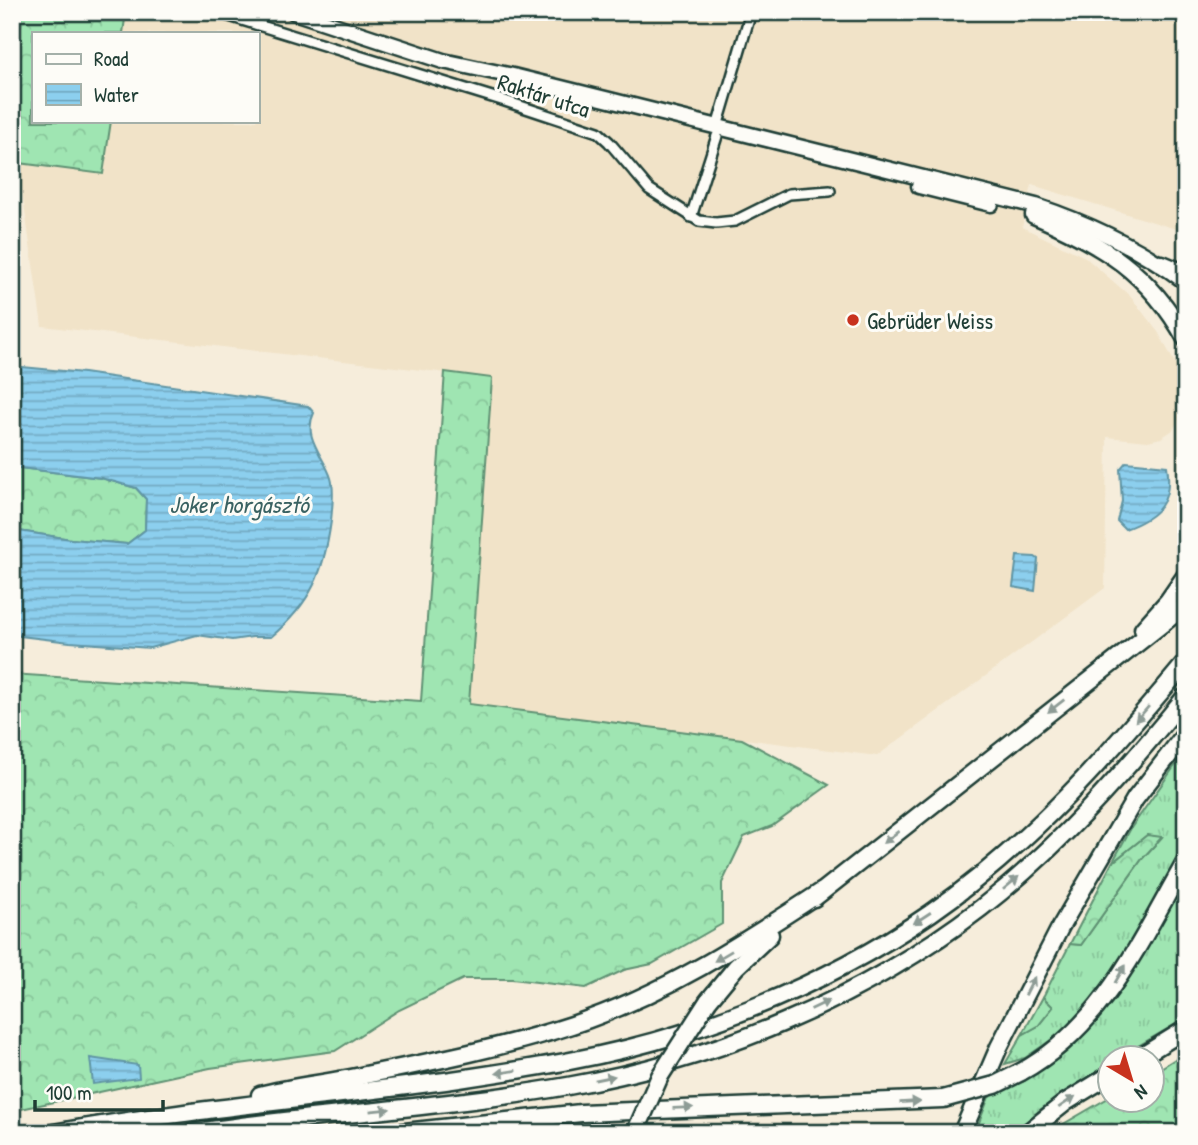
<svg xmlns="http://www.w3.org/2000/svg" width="1198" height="1145" viewBox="0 0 1198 1145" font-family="'Patrick Hand',sans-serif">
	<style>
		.built { fill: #f1e3c8 }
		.grass { fill: url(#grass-tufts); stroke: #5f9173; stroke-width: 2 }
		.forest { fill: url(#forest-crowns); stroke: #5f9173; stroke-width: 2 }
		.water { fill: url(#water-rules); stroke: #6095a4; stroke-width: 2 }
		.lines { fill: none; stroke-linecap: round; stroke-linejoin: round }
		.street-casing { stroke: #1f3d34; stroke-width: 14 }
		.primary-casing { stroke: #1f3d34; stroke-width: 19 }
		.highway-casing { stroke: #1f3d34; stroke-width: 21 }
		.street { stroke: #fdfcf7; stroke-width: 9 }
		.primary { stroke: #fdfcf7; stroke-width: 14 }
		.highway { stroke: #fdfcf7; stroke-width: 16 }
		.highway-bridge-casing { stroke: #1f3d34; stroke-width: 21; stroke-linecap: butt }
		.highway-bridge { stroke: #fdfcf7; stroke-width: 16 }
		.oneway { fill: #8e9c96 }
		.poi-dot { fill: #c8321e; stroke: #fdfcf7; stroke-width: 2.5 }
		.labels { text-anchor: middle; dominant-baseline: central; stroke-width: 6; stroke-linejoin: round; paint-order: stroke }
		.street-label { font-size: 23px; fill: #1f3d34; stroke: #fdfcf7 }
		.poi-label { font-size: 23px; fill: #1f3d34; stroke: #fdfcf7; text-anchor: start }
		.water-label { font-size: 24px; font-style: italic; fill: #3a6262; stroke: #fdfcf7 }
	</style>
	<defs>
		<pattern id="grass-tufts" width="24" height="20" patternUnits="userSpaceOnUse" patternTransform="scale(1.75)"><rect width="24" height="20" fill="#9fe5b2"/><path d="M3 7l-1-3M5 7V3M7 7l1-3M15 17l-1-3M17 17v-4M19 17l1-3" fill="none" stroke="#88c59a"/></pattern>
		<pattern id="forest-crowns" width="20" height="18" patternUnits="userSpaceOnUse" patternTransform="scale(1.75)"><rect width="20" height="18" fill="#9fe5b2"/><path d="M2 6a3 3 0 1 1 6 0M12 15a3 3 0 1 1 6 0" fill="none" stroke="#88c59a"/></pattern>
		<pattern id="water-rules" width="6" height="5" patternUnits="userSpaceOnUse" patternTransform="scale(1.75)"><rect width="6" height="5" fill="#8ccfee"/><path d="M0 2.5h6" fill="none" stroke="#72a9c2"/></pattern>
	</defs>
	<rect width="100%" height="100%" fill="#f6eddb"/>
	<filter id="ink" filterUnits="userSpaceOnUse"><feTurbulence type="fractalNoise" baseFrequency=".0143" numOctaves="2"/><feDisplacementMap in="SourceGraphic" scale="14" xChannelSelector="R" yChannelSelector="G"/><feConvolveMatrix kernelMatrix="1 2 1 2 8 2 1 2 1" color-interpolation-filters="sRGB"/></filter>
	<g filter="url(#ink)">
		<polygon class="built" points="126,12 1186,12 1186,232 1032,185 1022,227 1085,257 1130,296 1158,332 1176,365 1183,399 1180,417 1173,430 1161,438 1148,441 1107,437 1105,588 877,756 469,704 491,378 42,326 18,163 103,174 111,121 257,121 257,33 123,33"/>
		<g class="grass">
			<polygon points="1186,750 1186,845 1126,951 1108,982 1071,1026 1025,1058 1005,1064 1022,1035 1038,1026 1053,1007 1043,997 1070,944 1081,945 1142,859 1161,838 1147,835 1112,863 1131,828"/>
			<path d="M1186 880V1018L1119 1057 1110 1058V1063L1041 1109 1014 1133H975L989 1097C1019 1082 1051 1068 1075 1044 1122 997 1152 936 1186 880Z"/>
		</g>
		<g class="forest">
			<polygon points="12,12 126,12 123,33 33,33 33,121 111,121 103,174 12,162"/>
			<polygon points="445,372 492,378 469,704 742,739 829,785 772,826 744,837 722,883 722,924 652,964 624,970 586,988 512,979 463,979 399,1010 335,1051 210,1068 12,1111 12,674 421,701"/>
			<polygon points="12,467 101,478 136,488 146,499 145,530 127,544 71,539 12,530"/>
			<polygon points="1147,835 1162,837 1142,859 1081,945 1070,944 1112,863"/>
			<polygon points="1043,997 1053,1007 1038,1026 1022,1035"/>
			<polygon points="1186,1052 1186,1133 1048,1133 1110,1097 1110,1100 1152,1100 1153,1073"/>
		</g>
		<g class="water">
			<path d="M12 366 84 373 308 406 314 413C302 437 324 456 331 478 335 491 332 508 331 521 324 573 311 603 271 637H252L232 640 197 635 150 648 70 642 12 635V530L71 539 127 544 145 530 146 499 136 488 101 478 12 467Z"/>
			<path d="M1126 462 1167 466C1173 502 1158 517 1125 529L1117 521 1122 501 1120 469Z"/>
			<polygon points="1017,556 1035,557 1038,559 1035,591 1013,587"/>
			<polygon points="90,1058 138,1065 139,1078 93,1084"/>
		</g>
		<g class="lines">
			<defs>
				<g id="street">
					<polyline points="216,12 505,101 598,132 609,142 649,189 699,221 716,223 735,221 789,194 830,191"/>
					<polyline points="717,127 751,12"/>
					<polyline points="691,217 717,136"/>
				</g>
				<g id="primary">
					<path d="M294 12 443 61 513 76 1036 206C1090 224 1140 248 1186 282"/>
					<polyline points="919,186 991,204"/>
				</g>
				<g id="highway">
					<path d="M1034 215C1102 244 1149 272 1186 339"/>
					<polyline points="1162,264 1186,274"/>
					<polyline points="1143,629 1168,601 1186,575"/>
					<polyline points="814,898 1186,605"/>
					<polyline points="708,1001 736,967 770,935"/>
					<polyline points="1139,1058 1186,1029"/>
					<path d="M1021 1072C1103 1027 1141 939 1186 861"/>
					<path d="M260 1095C294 1086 331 1083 365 1075 435 1061 505 1047 572 1025 665 994 740 945 821 892"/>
					<path d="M53 1133C187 1109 324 1098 459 1079 533 1068 607 1057 679 1034 768 1006 854 966 931 913 1030 845 1110 753 1186 662"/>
					<path d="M191 1133C316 1114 443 1108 568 1086 716 1060 861 1000 981 908 1059 847 1124 773 1186 696"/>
					<polyline points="395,1133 581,1113 943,1099"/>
					<polyline points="962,1133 999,1047 1061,926 1135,799 1186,733"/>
					<polyline points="1027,1133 1066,1102 1110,1075"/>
				</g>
			</defs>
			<use href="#street" class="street-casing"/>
			<use href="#primary" class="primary-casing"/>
			<use href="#highway" class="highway-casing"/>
			<use href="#street" class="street"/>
			<use href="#primary" class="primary"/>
			<use href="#highway" class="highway"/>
			<defs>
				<g id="highway-bridge">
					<polyline points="943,1099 995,1085 1021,1072"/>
					<polyline points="635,1133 660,1076 708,1001"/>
				</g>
			</defs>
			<use href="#highway-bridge" class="highway-bridge-casing"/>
			<use href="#highway-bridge" class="highway-bridge"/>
		</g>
		<defs><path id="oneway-solid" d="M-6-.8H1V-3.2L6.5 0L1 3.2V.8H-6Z" transform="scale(1.75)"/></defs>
		<g class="oneway">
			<use href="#oneway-solid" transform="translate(1056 706) rotate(142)"/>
			<use href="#oneway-solid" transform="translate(1142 714) rotate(131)"/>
			<use href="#oneway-solid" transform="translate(891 837) rotate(142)"/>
			<use href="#oneway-solid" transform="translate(1011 883) rotate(-40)"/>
			<use href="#oneway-solid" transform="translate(922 918) rotate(147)"/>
			<use href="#oneway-solid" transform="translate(723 956) rotate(149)"/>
			<use href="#oneway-solid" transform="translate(1120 974) rotate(-60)"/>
			<use href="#oneway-solid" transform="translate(1030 986) rotate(-63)"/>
			<use href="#oneway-solid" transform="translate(820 1005) rotate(-26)"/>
			<use href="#oneway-solid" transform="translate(506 1072) rotate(171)"/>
			<use href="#oneway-solid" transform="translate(605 1078) rotate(-11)"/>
			<use href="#oneway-solid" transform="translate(910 1102) rotate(-3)"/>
			<use href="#oneway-solid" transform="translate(1067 1102) rotate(-34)"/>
			<use href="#oneway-solid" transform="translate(683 1108) rotate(-2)"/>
			<use href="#oneway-solid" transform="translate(380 1110) rotate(-6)"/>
		</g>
	</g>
	<circle class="poi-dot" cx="853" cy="320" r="7"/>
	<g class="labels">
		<g class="street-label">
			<text transform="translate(544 95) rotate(18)">Raktár utca</text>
		</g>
		<g class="poi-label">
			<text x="867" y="320">Gebrüder Weiss</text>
		</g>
		<g class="water-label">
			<text x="239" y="504">Joker horgásztó</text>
		</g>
	</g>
	<rect width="1198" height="1145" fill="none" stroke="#fdfcf7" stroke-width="42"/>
	<rect x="21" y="21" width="1156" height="1103" fill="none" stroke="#1f3d34" stroke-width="2.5" filter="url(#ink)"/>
	<rect x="32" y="32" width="228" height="91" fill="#fdfcf7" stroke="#a4b0a9" stroke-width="2"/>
	<rect x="46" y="54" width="35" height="10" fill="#fdfcf7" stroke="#a4b0a9" stroke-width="2"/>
	<text x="94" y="66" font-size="21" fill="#1f3d34">Road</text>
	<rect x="46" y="84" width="35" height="21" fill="url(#water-rules)" stroke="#a4b0a9" stroke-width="2"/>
	<text x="94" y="102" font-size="21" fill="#1f3d34">Water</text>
	<g transform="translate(1131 1079) rotate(142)"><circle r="33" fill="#fdfcf7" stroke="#a4b0a9" stroke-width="2"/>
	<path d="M0-5L12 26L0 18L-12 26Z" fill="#c8321e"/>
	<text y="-10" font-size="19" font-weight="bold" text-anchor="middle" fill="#1f3d34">N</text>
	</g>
	<path d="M35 1100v10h128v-10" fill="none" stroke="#1f3d34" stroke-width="3.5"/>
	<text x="46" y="1100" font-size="21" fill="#1f3d34" stroke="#fdfcf7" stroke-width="5" paint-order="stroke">100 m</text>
</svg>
